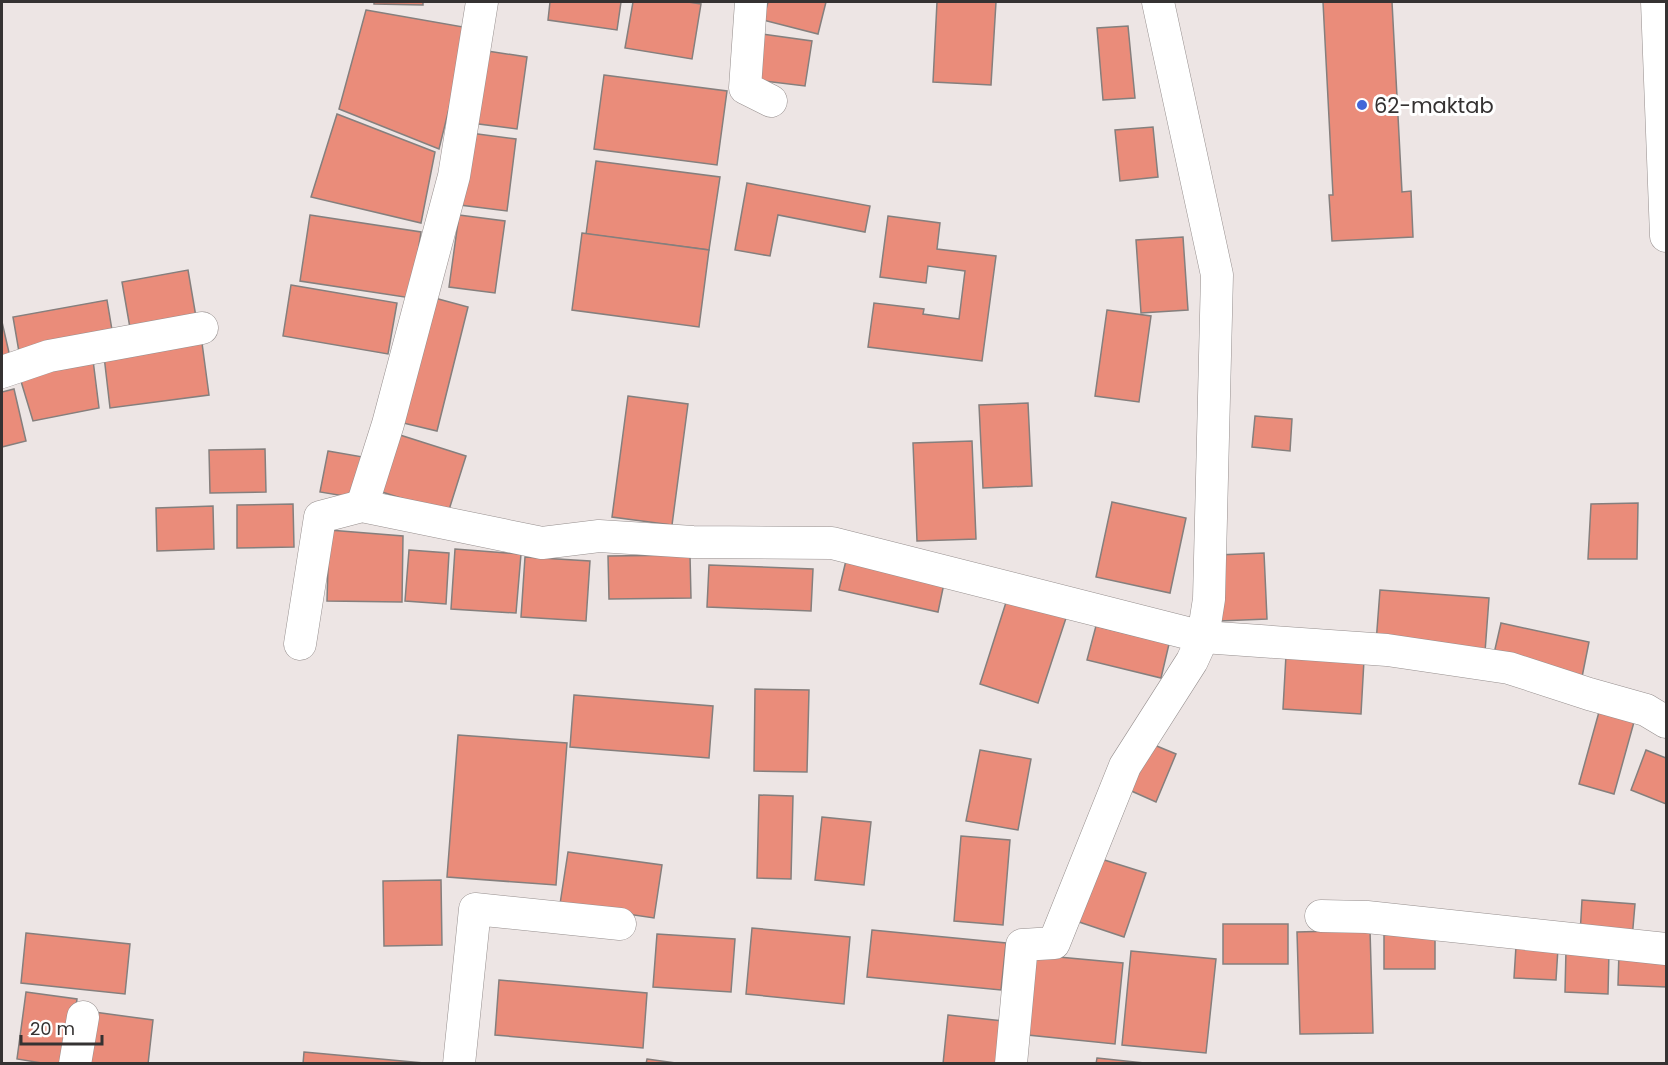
<svg xmlns="http://www.w3.org/2000/svg" width="1668" height="1065" viewBox="0 0 1668 1065" font-family="Poppins,sans-serif">
	<style>
		.building { fill: #ea8c7a; stroke: #857f7d; stroke-width: 1.5 }
		.lines { fill: none; stroke-linecap: round; stroke-linejoin: round }
		.minor-casing { stroke: #968f8e; stroke-width: 33 }
		.minor { stroke: #fff; stroke-width: 32 }
		.poi-dot { fill: #4366d8; stroke: #fff; stroke-width: 2 }
		.labels { text-anchor: middle; dominant-baseline: central; stroke-width: 6; stroke-linejoin: round; paint-order: stroke }
		.poi-label { font-size: 21px; fill: #353232; stroke: #fff; text-anchor: start }
	</style>
	<rect width="100%" height="100%" fill="#ede5e4"/>
	<g class="building">
		<polygon points="374,2 423,2 423,5 374,4"/>
		<polygon points="550,2 621,2 617,30 548,20"/>
		<polygon points="633,2 688,2 701,4 692,59 625,48"/>
		<polygon points="768,2 826,2 818,34 763,20"/>
		<polygon points="937,2 996,2 991,85 933,82"/>
		<polygon points="1323,2 1392,2 1402,192 1411,191 1413,237 1332,241 1329,195 1333,195"/>
		<polygon points="366,10 469,28 439,149 339,109"/>
		<polygon points="1128,26 1135,98 1103,100 1097,28"/>
		<polygon points="762,34 812,41 805,86 756,80"/>
		<polygon points="481,50 527,57 517,129 471,123"/>
		<polygon points="604,75 727,91 717,165 594,149"/>
		<polygon points="337,114 435,152 421,223 311,197"/>
		<polygon points="1153,127 1158,177 1120,181 1115,130"/>
		<polygon points="470,133 516,139 507,211 460,205"/>
		<polygon points="596,161 720,177 709,250 586,234"/>
		<polygon points="747,183 870,206 865,232 778,215 770,256 735,250"/>
		<polygon points="310,215 421,232 411,298 300,281"/>
		<polygon points="459,215 505,221 495,293 449,287"/>
		<polygon points="888,216 940,223 937,249 996,256 982,361 868,347 874,303 924,309 923,314 959,319 965,271 928,266 926,283 880,277"/>
		<polygon points="582,233 709,250 699,327 572,310"/>
		<polygon points="1183,237 1188,310 1141,313 1136,240"/>
		<polygon points="188,270 196,317 130,328 122,282"/>
		<polygon points="291,285 397,303 388,354 283,336"/>
		<polygon points="431,297 468,307 437,431 399,422"/>
		<polygon points="107,300 113,336 19,352 13,317"/>
		<polygon points="1107,310 1151,316 1139,402 1095,396"/>
		<polygon points="2,322 10,357 2,360"/>
		<polygon points="202,343 209,395 110,408 104,356"/>
		<polygon points="93,360 99,408 33,421 20,378"/>
		<polygon points="14,389 26,441 2,447 2,392"/>
		<polygon points="628,396 688,404 672,525 612,517"/>
		<polygon points="1028,403 1032,486 983,488 979,405"/>
		<polygon points="1255,416 1292,419 1290,451 1252,447"/>
		<polygon points="400,435 466,456 448,513 382,492"/>
		<polygon points="972,441 976,539 917,541 913,443"/>
		<polygon points="265,449 266,492 210,493 209,450"/>
		<polygon points="328,451 363,457 356,498 320,492"/>
		<polygon points="1112,502 1186,518 1170,593 1096,577"/>
		<polygon points="1638,503 1637,559 1588,559 1591,504"/>
		<polygon points="293,504 294,547 237,548 237,505"/>
		<polygon points="213,506 214,549 157,551 156,508"/>
		<polygon points="329,530 403,536 402,602 327,601"/>
		<polygon points="455,549 521,554 516,613 451,609"/>
		<polygon points="409,550 449,553 446,604 405,601"/>
		<polygon points="848,552 946,574 938,612 839,590"/>
		<polygon points="1264,553 1267,619 1219,621 1217,555"/>
		<polygon points="690,555 691,598 609,599 608,556"/>
		<polygon points="525,557 590,561 586,621 521,617"/>
		<polygon points="709,565 813,569 811,611 707,607"/>
		<polygon points="1380,590 1489,598 1485,652 1376,643"/>
		<polygon points="1009,593 1068,612 1038,703 980,684"/>
		<polygon points="1501,623 1589,642 1582,677 1493,658"/>
		<polygon points="1096,626 1169,644 1161,678 1087,660"/>
		<polygon points="1286,655 1364,660 1361,714 1283,709"/>
		<polygon points="755,689 809,690 807,772 754,771"/>
		<polygon points="574,695 713,706 709,758 570,747"/>
		<polygon points="1599,712 1634,722 1614,794 1579,784"/>
		<polygon points="458,735 567,743 556,885 447,877"/>
		<polygon points="1147,742 1176,754 1156,802 1127,789"/>
		<polygon points="980,750 1031,759 1018,830 966,821"/>
		<polygon points="1646,750 1666,758 1666,804 1631,790"/>
		<polygon points="759,795 793,796 791,879 757,878"/>
		<polygon points="822,817 871,822 864,885 815,880"/>
		<polygon points="961,836 1010,840 1003,925 954,921"/>
		<polygon points="568,852 662,865 654,918 560,904"/>
		<polygon points="1098,858 1146,873 1124,937 1076,921"/>
		<polygon points="441,880 442,945 384,946 383,881"/>
		<polygon points="1582,900 1635,904 1632,939 1580,935"/>
		<rect x="1223" y="924" width="65" height="40"/>
		<polygon points="752,928 850,937 844,1004 746,994"/>
		<polygon points="872,930 1006,943 1001,990 867,977"/>
		<polygon points="1370,930 1373,1033 1300,1034 1297,932"/>
		<polygon points="26,933 130,944 125,994 21,983"/>
		<polygon points="657,934 735,939 731,992 653,987"/>
		<rect x="1384" y="935" width="51" height="34"/>
		<polygon points="1516,946 1558,948 1556,980 1514,978"/>
		<polygon points="1566,950 1609,951 1608,994 1565,992"/>
		<polygon points="1131,951 1216,959 1206,1053 1122,1045"/>
		<polygon points="1619,952 1666,954 1666,987 1618,985"/>
		<polygon points="1026,954 1123,963 1115,1044 1018,1034"/>
		<polygon points="499,980 647,993 643,1048 495,1035"/>
		<polygon points="26,992 77,999 68,1064 48,1064 17,1059"/>
		<polygon points="94,1012 153,1020 148,1064 88,1064"/>
		<polygon points="948,1015 1003,1021 999,1064 943,1064"/>
		<polygon points="304,1052 435,1064 303,1064"/>
		<polygon points="1097,1058 1154,1064 1096,1064"/>
		<polygon points="647,1059 683,1064 646,1064"/>
	</g>
	<g class="lines">
		<defs>
			<g id="minor">
				<polyline points="751,2 745,88 771,101"/>
				<polyline points="1657,2 1666,236"/>
				<polyline points="2,372 49,356 202,328"/>
				<polyline points="362,506 388,424 454,176 482,2"/>
				<polyline points="300,644 320,517 362,506 542,543 599,536 693,542 832,543 1203,637 1387,650 1509,668 1589,694 1646,710 1666,722"/>
				<polyline points="1321,916 1367,917 1666,949"/>
				<polyline points="75,1064 83,1017"/>
				<polyline points="459,1064 475,909 620,924"/>
				<polyline points="1011,1064 1022,945 1054,943 1125,766 1192,661 1203,637 1209,599 1217,275 1158,2"/>
			</g>
		</defs>
		<use href="#minor" class="minor-casing"/>
		<use href="#minor" class="minor"/>
	</g>
	<circle class="poi-dot" cx="1362" cy="105" r="6"/>
	<g class="labels">
		<g class="poi-label">
			<text x="1374" y="105">62-maktab</text>
		</g>
	</g>
	<rect width="1668" height="1065" fill="none" stroke="#353232" stroke-width="6"/>
	<path d="M21 1035v9h81v-9" fill="none" stroke="#353232" stroke-width="3"/>
	<text x="30" y="1035" font-size="18" fill="#353232" stroke="#ffffff" stroke-width="4.5" paint-order="stroke">20 m</text>
</svg>
